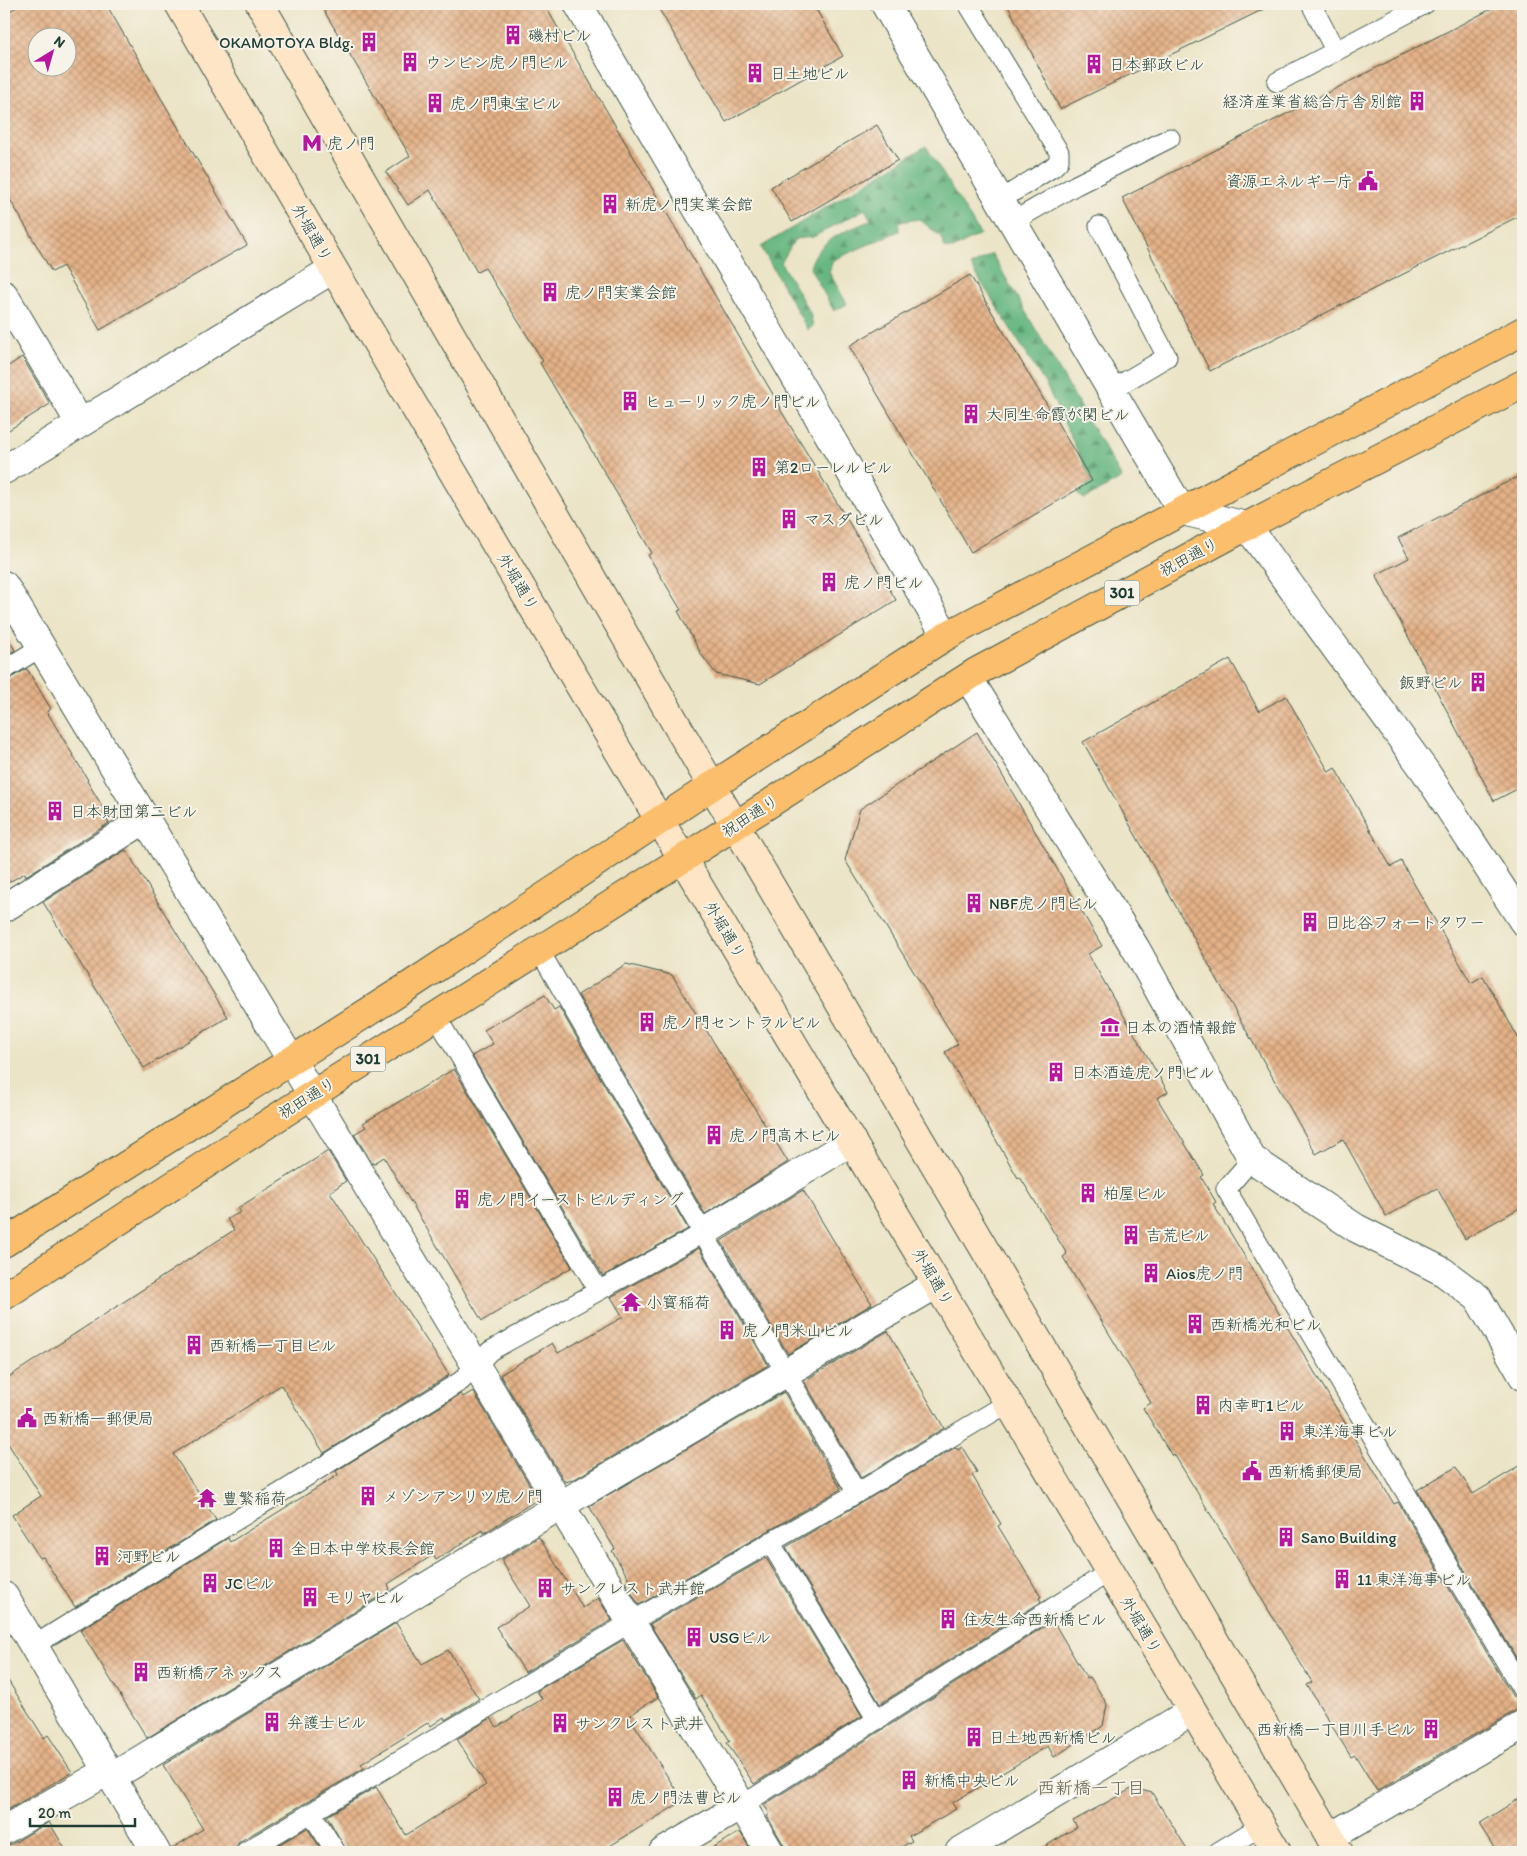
<svg xmlns="http://www.w3.org/2000/svg" width="1527" height="1856" viewBox="0 0 1527 1856" font-family="Itim,'Klee One',sans-serif">
	<style>
		.forest { fill: url(#forest-firs); stroke: #447a5b }
		.building { fill: url(#building-cross-hatch); fill-rule: evenodd }
		.lines { fill: none; stroke-linecap: round; stroke-linejoin: round }
		.service-casing { stroke: #3e564a; stroke-width: 21 }
		.minor-casing { stroke: #3e564a; stroke-width: 30 }
		.tertiary-casing { stroke: #3e564a; stroke-width: 30 }
		.secondary-casing { stroke: #3e564a; stroke-width: 30 }
		.primary-casing { stroke: #3e564a; stroke-width: 30 }
		.service { stroke: #fff; stroke-width: 19 }
		.minor { stroke: #fff; stroke-width: 28 }
		.tertiary { stroke: #fff; stroke-width: 28 }
		.secondary { stroke: #fde5c5; stroke-width: 28 }
		.primary { stroke: #fabe6d; stroke-width: 28 }
		.labels { text-anchor: middle; dominant-baseline: central; stroke-width: 4; stroke-linejoin: round; paint-order: stroke }
		.shield { fill: #f7f3e8; stroke: #60746a; stroke-width: 1 }
		.shield-label { font-size: 15px; font-weight: bold; fill: #1f3d34 }
		.poi-label { font-size: 16px; fill: #1f3d34; stroke: #f7f3e8; text-anchor: start }
		.street-label { font-size: 16px; fill: #1f3d34; stroke: #f7f3e8 }
		.neighbourhood-label { font-size: 18px; fill: #646651; stroke: #f7f3e8 }
	</style>
	<defs>
		<pattern id="forest-firs" width="22" height="20" patternUnits="userSpaceOnUse" patternTransform="scale(1.25)"><rect width="22" height="20" fill="#68b782"/><path d="M5 1l3.5 6h-7zM16 11l3.5 6h-7z" fill="#55966b"/></pattern>
		<pattern id="building-cross-hatch" width="8" height="8" patternUnits="userSpaceOnUse" patternTransform="scale(1.25)"><rect width="8" height="8" fill="#e5b288"/><path d="M0 0l8 8M0 8l8-8" fill="none" stroke="#b99270"/></pattern>
	</defs>
	<rect width="100%" height="100%" fill="#f7f3e8"/>
	<filter id="ink" filterUnits="userSpaceOnUse"><feTurbulence type="fractalNoise" baseFrequency=".02" numOctaves="2"/><feDisplacementMap in="SourceGraphic" scale="10" xChannelSelector="R" yChannelSelector="G"/><feConvolveMatrix kernelMatrix="1 2 1 2 8 2 1 2 1" color-interpolation-filters="sRGB"/></filter>
	<filter id="wash" filterUnits="userSpaceOnUse"><feTurbulence type="fractalNoise" baseFrequency=".0096" numOctaves="4" result="noise"/><feDisplacementMap in="SourceGraphic" scale="20" xChannelSelector="R" yChannelSelector="G"/><feGaussianBlur stdDeviation="1.12" result="paint"/><feColorMatrix in="noise" values="0 0 0 0 0 0 0 0 0 0 0 0 0 0 0 0 0 1.4 0 .05"/><feComposite in="paint" operator="in"/></filter>
	<g filter="url(#wash)">
		<rect width="100%" height="100%" fill="#ebe4c6"/>
		<g class="forest">
			<path d="M926 146 980 234 953 249 945 248 941 237 919 219 899 222V231L833 260 829 272 847 304 834 311 810 268C817 239 846 232 871 220L865 209 813 237 795 239 781 263 810 313 813 326 808 330 761 247Z"/>
			<polygon points="992,254 1122,478 1085,499 1077,494 1092,481 1046,385 971,266"/>
		</g>
		<g id="blocks">
			<g class="building">
				<path d="M22 4H106L247 245 100 330 63 266 52 272 4 189V14ZM38 38H68V68H38Z"/>
				<polygon points="320,4 544,4 781,408 780,409 896,600 760,684 716,674 701,654 678,611 681,610 648,555 652,553 540,363 543,361 485,268 477,272 430,190 408,205 386,172 410,156"/>
				<polygon points="656,4 813,4 843,56 726,122"/>
				<polygon points="1007,4 1274,4 1060,109"/>
				<polygon points="1501,4 1523,4 1523,214 1210,371 1122,198"/>
				<polygon points="877,125 898,160 792,222 771,187"/>
				<polygon points="970,275 1092,481 971,552 849,346"/>
				<polygon points="22,357 50,404 4,433 4,369"/>
				<polygon points="1523,474 1523,786 1494,801 1376,575 1409,558 1398,538"/>
				<polygon points="4,631 15,650 4,657"/>
				<polygon points="1230,659 1259,711 1286,696 1329,772 1335,768 1391,867 1401,861 1471,983 1483,976 1523,1046 1523,1206 1465,1239 1437,1188 1386,1216 1343,1139 1316,1154 1083,742"/>
				<polygon points="27,669 51,709 47,712 88,780 87,781 108,816 106,818 109,823 26,876 25,873 4,885 4,681"/>
				<polygon points="977,732 1102,946 1088,954 1168,1092 1157,1098 1204,1175 1201,1177 1216,1202 1213,1204 1394,1504 1398,1502 1513,1697 1523,1702 1523,1709 1515,1711 1377,1791 1355,1755 1351,1757 1307,1685 1312,1682 1174,1454 1172,1456 1143,1408 1151,1403 1063,1257 1067,1254 1020,1177 1018,1178 945,1052 958,1044 845,860 860,809"/>
				<polygon points="126,850 228,1017 144,1068 43,902"/>
				<polygon points="626,964 672,975 788,1162 705,1214 578,995"/>
				<polygon points="545,995 554,1010 559,1007 688,1229 603,1276 472,1056 493,1044 484,1030"/>
				<polygon points="454,1069 572,1267 482,1321 384,1157 373,1164 354,1134 366,1127 363,1123"/>
				<polygon points="328,1151 346,1181 330,1192 449,1375 324,1453 281,1385 173,1454 216,1520 75,1607 43,1557 40,1558 12,1515 41,1496 4,1437 4,1380 234,1230 227,1219 241,1212 238,1208"/>
				<polygon points="803,1190 872,1304 788,1354 721,1241"/>
				<polygon points="699,1248 768,1365 573,1480 565,1482 500,1375 552,1343 558,1353 623,1317 611,1297"/>
				<polygon points="888,1331 944,1428 861,1478 804,1381"/>
				<polygon points="473,1391 538,1499 484,1533 483,1530 436,1560 433,1555 388,1584 390,1589 380,1596 147,1738 80,1630 228,1538 230,1542 338,1475 336,1471 461,1394 463,1397"/>
				<polygon points="784,1392 841,1489 639,1605 625,1582 629,1579 612,1551 615,1549 589,1506"/>
				<polygon points="956,1447 958,1450 962,1447 977,1472 972,1475 1001,1524 998,1526 1041,1597 1039,1598 1041,1602 880,1704 786,1547"/>
				<polygon points="1523,1464 1523,1669 1417,1490 1456,1467 1473,1494"/>
				<polygon points="539,1537 583,1608 598,1598 612,1620 525,1672 496,1627 530,1606 501,1560"/>
				<polygon points="766,1558 862,1716 754,1784 727,1743 730,1741 701,1695 696,1699 650,1624"/>
				<polygon points="1053,1621 1087,1679 1090,1677 1107,1704 1103,1726 1054,1757 1048,1746 952,1803 956,1809 909,1836 912,1841 893,1852 786,1852 783,1844 767,1816 770,1814 764,1805"/>
				<polygon points="396,1623 422,1664 448,1650 479,1699 445,1720 444,1717 431,1726 429,1722 361,1764 364,1768 239,1842 234,1852 172,1852 171,1849 203,1829 163,1765"/>
				<polygon points="623,1640 658,1697 629,1716 683,1801 600,1852 347,1852 327,1816 376,1787 406,1835 486,1785 457,1739 491,1718 497,1727 542,1699 537,1691"/>
				<polygon points="4,1674 44,1738 48,1735 72,1772 4,1812"/>
				<polygon points="1133,1788 1152,1793 1189,1852 1036,1852 1077,1827 1073,1821"/>
				<polygon points="1523,1796 1523,1852 1497,1852 1479,1824"/>
				<polygon points="49,1822 67,1852 4,1852 4,1846 12,1844"/>
				<polygon points="307,1828 323,1852 267,1852"/>
				<polygon points="740,1832 752,1852 705,1852"/>
			</g>
		</g>
	</g>
	<g filter="url(#ink)">
		<use href="#blocks" fill-opacity="0" stroke="#3e564a" stroke-width="1"/>
		<g class="lines">
			<defs>
				<g id="service">
					<polyline points="968,4 1059,152 1059,161 1053,167 1000,200"/>
					<polyline points="1311,4 1335,50"/>
					<polyline points="1277,82 1425,4"/>
					<polyline points="1012,222 1076,185 1170,138"/>
					<polyline points="1099,226 1167,357 1111,390"/>
					<polyline points="4,670 41,647"/>
					<polyline points="539,950 703,1233 857,1493"/>
					<polyline points="436,1016 598,1290"/>
					<polyline points="1252,1159 1226,1189 1523,1691"/>
					<polyline points="770,1542 877,1720"/>
					<polyline points="33,1646 461,1381 490,1351 703,1233"/>
					<polyline points="741,1806 1109,1572"/>
					<polyline points="311,1813 336,1852"/>
					<polyline points="245,1852 643,1615 857,1493 1008,1403"/>
					<polyline points="1218,1852 1261,1826"/>
				</g>
				<g id="minor">
					<polyline points="578,4 946,636"/>
					<polyline points="885,4 1182,511 1221,520"/>
					<polyline points="4,295 80,423"/>
					<polyline points="4,470 333,269"/>
					<polyline points="4,585 770,1852"/>
					<polyline points="969,679 1136,949 1252,1159 1356,1228 1442,1271 1478,1298 1523,1376"/>
					<polyline points="4,908 144,820"/>
					<polyline points="703,1233 852,1141"/>
					<polyline points="112,1777 561,1505 937,1284"/>
					<polyline points="4,1830 108,1771"/>
					<polyline points="1330,1837 1523,1725"/>
					<polyline points="663,1852 741,1806"/>
					<polyline points="959,1852 1192,1711"/>
				</g>
				<g id="tertiary">
					<polyline points="1221,520 1247,526 1425,771 1523,921"/>
					<polyline points="4,1596 156,1852"/>
				</g>
				<g id="secondary">
					<path d="M179 4C538 624 910 1237 1277 1852"/>
					<polyline points="260,4 712,786 1339,1852"/>
				</g>
				<g id="primary">
					<polyline points="4,1243 412,984 712,786 946,636 1523,331"/>
					<polyline points="4,1296 290,1109 976,672 1247,526 1523,384"/>
				</g>
			</defs>
			<use href="#service" class="service-casing"/>
			<use href="#minor" class="minor-casing"/>
			<use href="#tertiary" class="tertiary-casing"/>
			<use href="#secondary" class="secondary-casing"/>
			<use href="#primary" class="primary-casing"/>
			<use href="#service" class="service"/>
			<use href="#minor" class="minor"/>
			<use href="#tertiary" class="tertiary"/>
			<use href="#secondary" class="secondary"/>
			<use href="#primary" class="primary"/>
		</g>
	</g>
	<defs>
		<symbol id="building-bare" viewBox="-9 -9 18 18"><path d="M-4-6H4V6H1V3H-1V6H-4ZM-2.5-4.3h1.7v1.8h-1.7ZM.8-4.3h1.7v1.8H.8ZM-2.5-1h1.7V.8h-1.7ZM.8-1h1.7V.8H.8Z" fill="#b5179e" stroke="#f7f3e8" stroke-width="2.5" paint-order="stroke"/></symbol>
		<symbol id="metro-bare" viewBox="-9 -9 18 18"><path d="M-5.5 5V-5H-3L0 0L3-5H5.5V5H3V-.5L0 4L-3-.5V5Z" fill="#b5179e" stroke="#f7f3e8" stroke-width="2.5" paint-order="stroke"/></symbol>
		<symbol id="civic-bare" viewBox="-9 -9 18 18"><path d="M-.6-6.5H3V-4.5H.6V-3L4-1V1h2V6H-6V1h2V-1L-.6-3ZM-1.2 2.5V6h2.4V2.5Z" fill="#b5179e" stroke="#f7f3e8" stroke-width="2.5" paint-order="stroke"/></symbol>
		<symbol id="museum-bare" viewBox="-9 -9 18 18"><path d="M0-6L6-3V-2H-6V-3ZM-5-1h2V3h-2ZM-1-1h2V3h-2ZM3-1h2V3H3ZM-6 4H6V6H-6Z" fill="#b5179e" stroke="#f7f3e8" stroke-width="2.5" paint-order="stroke"/></symbol>
		<symbol id="temple-bare" viewBox="-9 -9 18 18"><path d="M0-6L5-2H3V0L6.5 2.5H4V6H1.5V3h-3V6H-4V2.5H-6.5L-3 0V-2H-5Z" fill="#b5179e" stroke="#f7f3e8" stroke-width="2.5" paint-order="stroke"/></symbol>
	</defs>
	<g fill-rule="evenodd">
		<use href="#building-bare" x="499" y="21" width="28" height="28"/>
		<use href="#building-bare" x="355" y="28" width="28" height="28"/>
		<use href="#building-bare" x="396" y="48" width="28" height="28"/>
		<use href="#building-bare" x="1080" y="50" width="28" height="28"/>
		<use href="#building-bare" x="741" y="59" width="28" height="28"/>
		<use href="#building-bare" x="1403" y="87" width="28" height="28"/>
		<use href="#building-bare" x="421" y="89" width="28" height="28"/>
		<use href="#metro-bare" x="298" y="129" width="28" height="28"/>
		<use href="#civic-bare" x="1354" y="167" width="28" height="28"/>
		<use href="#building-bare" x="596" y="190" width="28" height="28"/>
		<use href="#building-bare" x="536" y="278" width="28" height="28"/>
		<use href="#building-bare" x="616" y="387" width="28" height="28"/>
		<use href="#building-bare" x="957" y="400" width="28" height="28"/>
		<use href="#building-bare" x="745" y="453" width="28" height="28"/>
		<use href="#building-bare" x="775" y="505" width="28" height="28"/>
		<use href="#building-bare" x="815" y="568" width="28" height="28"/>
		<use href="#building-bare" x="1464" y="668" width="28" height="28"/>
		<use href="#building-bare" x="41" y="797" width="28" height="28"/>
		<use href="#building-bare" x="960" y="889" width="28" height="28"/>
		<use href="#building-bare" x="1296" y="908" width="28" height="28"/>
		<use href="#building-bare" x="633" y="1008" width="28" height="28"/>
		<use href="#museum-bare" x="1096" y="1013" width="28" height="28"/>
		<use href="#building-bare" x="1042" y="1058" width="28" height="28"/>
		<use href="#building-bare" x="700" y="1121" width="28" height="28"/>
		<use href="#building-bare" x="1074" y="1179" width="28" height="28"/>
		<use href="#building-bare" x="448" y="1185" width="28" height="28"/>
		<use href="#building-bare" x="1117" y="1221" width="28" height="28"/>
		<use href="#building-bare" x="1137" y="1259" width="28" height="28"/>
		<use href="#temple-bare" x="617" y="1288" width="28" height="28"/>
		<use href="#building-bare" x="1181" y="1310" width="28" height="28"/>
		<use href="#building-bare" x="713" y="1316" width="28" height="28"/>
		<use href="#building-bare" x="180" y="1331" width="28" height="28"/>
		<use href="#building-bare" x="1189" y="1391" width="28" height="28"/>
		<use href="#civic-bare" x="13" y="1404" width="28" height="28"/>
		<use href="#building-bare" x="1273" y="1417" width="28" height="28"/>
		<use href="#civic-bare" x="1238" y="1457" width="28" height="28"/>
		<use href="#building-bare" x="354" y="1482" width="28" height="28"/>
		<use href="#temple-bare" x="193" y="1484" width="28" height="28"/>
		<use href="#building-bare" x="1272" y="1523" width="28" height="28"/>
		<use href="#building-bare" x="262" y="1534" width="28" height="28"/>
		<use href="#building-bare" x="88" y="1542" width="28" height="28"/>
		<use href="#building-bare" x="1328" y="1565" width="28" height="28"/>
		<use href="#building-bare" x="196" y="1569" width="28" height="28"/>
		<use href="#building-bare" x="531" y="1574" width="28" height="28"/>
		<use href="#building-bare" x="296" y="1583" width="28" height="28"/>
		<use href="#building-bare" x="934" y="1605" width="28" height="28"/>
		<use href="#building-bare" x="680" y="1623" width="28" height="28"/>
		<use href="#building-bare" x="127" y="1658" width="28" height="28"/>
		<use href="#building-bare" x="258" y="1708" width="28" height="28"/>
		<use href="#building-bare" x="546" y="1709" width="28" height="28"/>
		<use href="#building-bare" x="1417" y="1715" width="28" height="28"/>
		<use href="#building-bare" x="960" y="1723" width="28" height="28"/>
		<use href="#building-bare" x="895" y="1766" width="28" height="28"/>
		<use href="#building-bare" x="601" y="1783" width="28" height="28"/>
	</g>
	<g class="labels">
		<g class="shield">
			<rect x="1104.5" y="580.5" width="35" height="25" rx="4"/>
			<rect x="350.5" y="1046.5" width="35" height="25" rx="4"/>
		</g>
		<g class="shield-label">
			<text x="1122" y="593">301</text>
			<text x="368" y="1059">301</text>
		</g>
		<g class="poi-label">
			<text x="528" y="35">磯村ビル</text>
			<text x="354" y="42" text-anchor="end">OKAMOTOYA Bldg.</text>
			<text x="425" y="62">ウンビン虎ノ門ビル</text>
			<text x="1109" y="64">日本郵政ビル</text>
			<text x="770" y="73">日土地ビル</text>
			<text x="1402" y="101" text-anchor="end">経済産業省総合庁舎 別館</text>
			<text x="450" y="103">虎ノ門東宝ビル</text>
			<text x="327" y="143">虎ノ門</text>
			<text x="1353" y="181" text-anchor="end">資源エネルギー庁</text>
			<text x="625" y="204">新虎ノ門実業会館</text>
			<text x="565" y="292">虎ノ門実業会館</text>
			<text x="645" y="401">ヒューリック虎ノ門ビル</text>
			<text x="986" y="414">大同生命霞が関ビル</text>
			<text x="774" y="467">第2ローレルビル</text>
			<text x="804" y="519">マスダビル</text>
			<text x="844" y="582">虎ノ門ビル</text>
			<text x="1463" y="682" text-anchor="end">飯野ビル</text>
			<text x="70" y="811">日本財団第二ビル</text>
			<text x="989" y="903">NBF虎ノ門ビル</text>
			<text x="1325" y="922">日比谷フォートタワー</text>
			<text x="662" y="1022">虎ノ門セントラルビル</text>
			<text x="1125" y="1027">日本の酒情報館</text>
			<text x="1071" y="1072">日本酒造虎ノ門ビル</text>
			<text x="729" y="1135">虎ノ門高木ビル</text>
			<text x="1103" y="1193">柏屋ビル</text>
			<text x="477" y="1199">虎ノ門イーストビルディング</text>
			<text x="1146" y="1235">吉荒ビル</text>
			<text x="1166" y="1273">Aios虎ノ門</text>
			<text x="646" y="1302">小寳稲荷</text>
			<text x="1210" y="1324">西新橋光和ビル</text>
			<text x="742" y="1330">虎ノ門米山ビル</text>
			<text x="209" y="1345">西新橋一丁目ビル</text>
			<text x="1218" y="1405">内幸町1ビル</text>
			<text x="42" y="1418">西新橋一郵便局</text>
			<text x="1302" y="1431">東洋海事ビル</text>
			<text x="1267" y="1471">西新橋郵便局</text>
			<text x="383" y="1496">メゾンアンリツ虎ノ門</text>
			<text x="222" y="1498">豊繁稲荷</text>
			<text x="1301" y="1537">Sano Building</text>
			<text x="291" y="1548">全日本中学校長会館</text>
			<text x="117" y="1556">河野ビル</text>
			<text x="1357" y="1579">11 東洋海事ビル</text>
			<text x="225" y="1583">JCビル</text>
			<text x="560" y="1588">サンクレスト武井館</text>
			<text x="325" y="1597">モリヤビル</text>
			<text x="963" y="1619">住友生命西新橋ビル</text>
			<text x="709" y="1637">USGビル</text>
			<text x="156" y="1672">西新橋アネックス</text>
			<text x="287" y="1722">弁護士ビル</text>
			<text x="575" y="1723">サンクレスト武井</text>
			<text x="1416" y="1729" text-anchor="end">西新橋一丁目川手ビル</text>
			<text x="989" y="1737">日土地西新橋ビル</text>
			<text x="924" y="1780">新橋中央ビル</text>
			<text x="630" y="1797">虎ノ門法曹ビル</text>
		</g>
		<g class="street-label">
			<text transform="translate(312 233) rotate(60)">外堀通り</text>
			<text transform="translate(1189 557) rotate(-28)">祝田通り</text>
			<text transform="translate(518 582) rotate(59)">外堀通り</text>
			<text transform="translate(750 816) rotate(-33)">祝田通り</text>
			<text transform="translate(725 930) rotate(59)">外堀通り</text>
			<text transform="translate(307 1098) rotate(-32)">祝田通り</text>
			<text transform="translate(933 1277) rotate(59)">外堀通り</text>
			<text transform="translate(1141 1625) rotate(59)">外堀通り</text>
		</g>
		<g class="neighbourhood-label">
			<text x="1091" y="1788">西新橋一丁目</text>
		</g>
	</g>
	<rect width="1527" height="1856" fill="none" stroke="#f7f3e8" stroke-width="20"/>
	<g transform="translate(52 52) rotate(37)"><circle r="24" fill="#f7f3e8" stroke="#a1aaa0"/>
	<path d="M0-4L9 19L0 12L-9 19Z" fill="#b5179e"/>
	<text y="-8" font-size="14" font-weight="bold" text-anchor="middle" fill="#1f3d34">N</text>
	</g>
	<path d="M30 1818v8h105v-8" fill="none" stroke="#1f3d34" stroke-width="2.5"/>
	<text x="38" y="1818" font-size="15" fill="#1f3d34" stroke="#f7f3e8" stroke-width="4" paint-order="stroke">20 m</text>
</svg>
